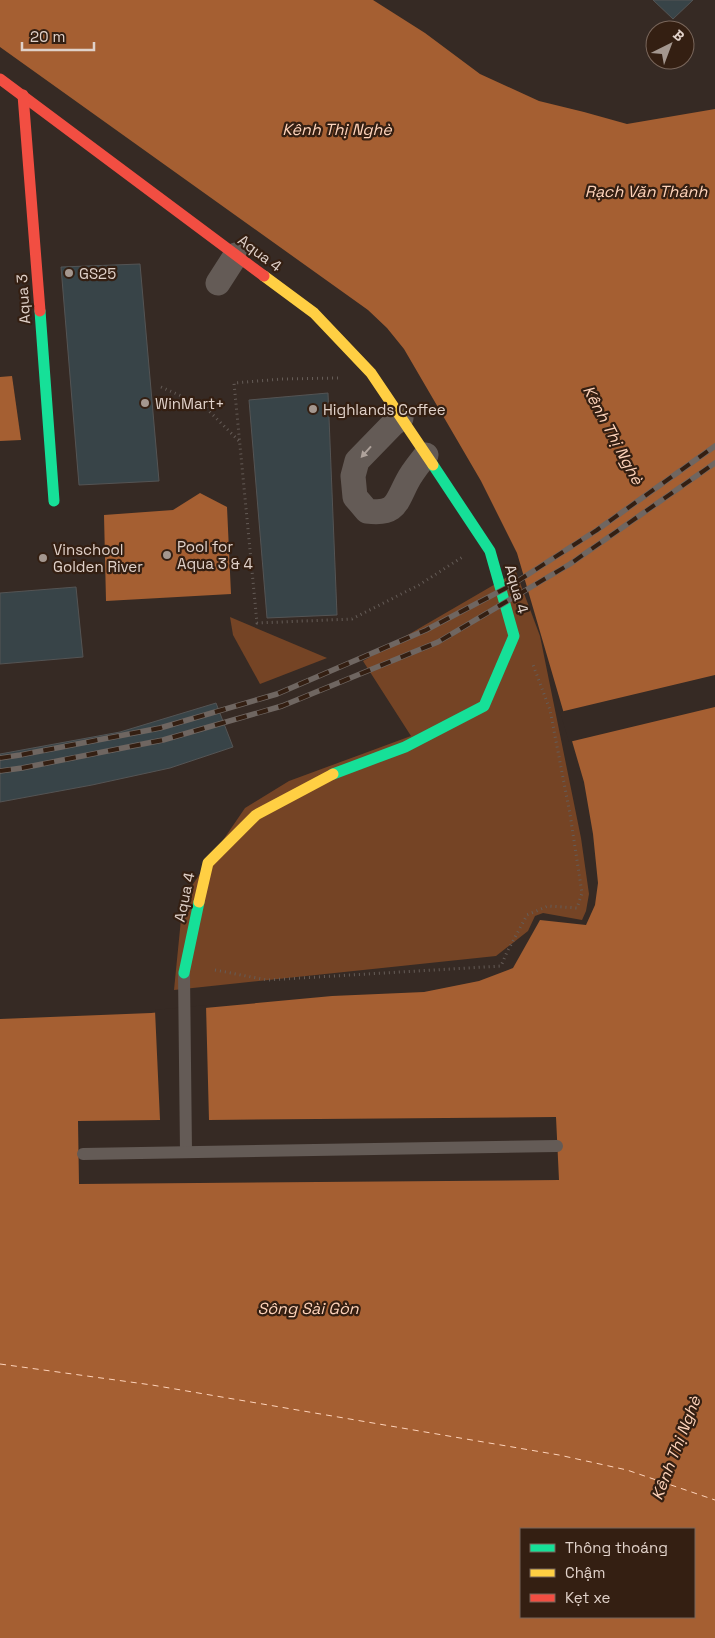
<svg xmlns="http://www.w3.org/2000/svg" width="715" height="1638" viewBox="0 0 715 1638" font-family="'Space Grotesk',sans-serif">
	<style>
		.green { fill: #754425 }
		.water { fill: #a55f32; fill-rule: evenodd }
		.pier { fill: #362a24 }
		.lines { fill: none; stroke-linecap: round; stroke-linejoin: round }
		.ferry { stroke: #fed3ba; stroke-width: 1; stroke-dasharray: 6 5; stroke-linecap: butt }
		.building { fill: #384448; stroke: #545454 }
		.path { stroke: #655c57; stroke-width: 3; stroke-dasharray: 1 4; stroke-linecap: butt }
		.lane { stroke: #645b56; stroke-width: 12 }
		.street { stroke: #645b56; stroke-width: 25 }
		.fast { stroke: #16e098; stroke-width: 11 }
		.slow { stroke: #ffcf43; stroke-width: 11 }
		.jam { stroke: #f24e42; stroke-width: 11 }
		.rail-casing { stroke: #6f6661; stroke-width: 5.5 }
		.rail { stroke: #341f12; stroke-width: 4; stroke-dasharray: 11; stroke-linecap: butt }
		.oneway { fill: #aea29b }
		.poi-dot { fill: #a4978f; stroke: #341f12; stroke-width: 2 }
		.labels { text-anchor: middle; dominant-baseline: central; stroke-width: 4.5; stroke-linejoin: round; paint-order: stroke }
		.street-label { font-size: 15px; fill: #e0d1c9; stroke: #341f12 }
		.poi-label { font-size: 15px; fill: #e0d1c9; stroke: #341f12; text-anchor: start }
		.water-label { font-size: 16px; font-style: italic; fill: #fed3ba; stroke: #341f12 }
	</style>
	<rect width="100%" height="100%" fill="#362a24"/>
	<g class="green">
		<polygon points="516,572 540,636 581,838 589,894 586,911 582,920 543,913 535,916 528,931 496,956 174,990 182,909 189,890 245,808 289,781 411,736 363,661"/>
		<polygon points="230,617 327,658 260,684 233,635"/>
	</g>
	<g class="water">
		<path d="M0 0H373L425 33 480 74 539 101 584 112 627 124 715 109V1638H0V1019L151 1013 332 996 424 992 479 981 513 968 540 920 586 925 595 905 598 883 593 834 584 782 517 553 481 481 404 349 387 328 368 310 0 47ZM521 1529H694V1617H521Z"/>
		<polygon points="12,376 21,440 0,441 0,377"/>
		<polygon points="200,493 227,507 231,594 106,601 104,515 173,510"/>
	</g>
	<g class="pier">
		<polygon points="715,675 715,707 569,742 560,712"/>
		<polygon points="206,1005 209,1120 556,1117 559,1180 79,1184 78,1121 160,1120 155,1010"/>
	</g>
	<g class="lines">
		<polyline class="ferry" points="0,1364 152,1385 559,1455 627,1470 715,1500"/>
	</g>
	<g class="building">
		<polygon points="653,0 693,0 673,19"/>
		<polygon points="140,264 159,481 79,485 61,267"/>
		<polygon points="328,393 337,615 267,618 249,400"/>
		<polygon points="76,587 83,657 0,664 0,593"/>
		<polygon points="216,703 233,747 170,768 92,785 0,802 0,754 120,732"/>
	</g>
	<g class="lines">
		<g class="path">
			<polyline points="338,378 282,379 234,383 257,623 352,619 419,585 464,556"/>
			<polyline points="161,387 204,406 239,441"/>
			<polyline points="215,970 267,980 501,966 507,952 527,915 548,906 577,908 582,893 570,814 550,710 532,662"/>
		</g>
		<g class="lane">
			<polyline points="184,973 186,1152"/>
			<polyline points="83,1154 557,1146"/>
		</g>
		<g class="street">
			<polyline points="218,283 236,255"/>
			<path d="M401 418 392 425 357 461 353 476 355 497 367 511C396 515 396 503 407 482 412 472 419 464 426 455"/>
		</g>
		<g class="fast">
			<polyline points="40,311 54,501"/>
			<polyline points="333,774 405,747 484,706 514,636 490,551 433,465"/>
			<polyline points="184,973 199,902"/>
		</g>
		<g class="slow">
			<polyline points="264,276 314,313 371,373 433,465"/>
			<polyline points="199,902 208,863 256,815 333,774"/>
		</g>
		<g class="jam">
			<polyline points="0,79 264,276"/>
			<polyline points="23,95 40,311"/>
		</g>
		<defs>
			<g id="rail">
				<polyline points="0,758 20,755 160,728 277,694 426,630 510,586 597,530 715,446"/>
				<polyline points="0,771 22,768 163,740 282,706 438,642 570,564 715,463"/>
			</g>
		</defs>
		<use href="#rail" class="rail-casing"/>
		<use href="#rail" class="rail"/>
	</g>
	<defs><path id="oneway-solid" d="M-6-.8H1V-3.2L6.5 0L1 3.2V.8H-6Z" transform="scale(1.25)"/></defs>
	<use class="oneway" href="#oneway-solid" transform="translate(366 452) rotate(132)"/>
	<g class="poi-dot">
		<circle cx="69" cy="273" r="5"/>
		<circle cx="145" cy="403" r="5"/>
		<circle cx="313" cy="409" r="5"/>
		<circle cx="167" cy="555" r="5"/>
		<circle cx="43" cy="558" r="5"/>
	</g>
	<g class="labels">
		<g class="street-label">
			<text transform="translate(260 253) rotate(37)">Aqua 4</text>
			<text transform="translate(23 299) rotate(-94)">Aqua 3</text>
			<text transform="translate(517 589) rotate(74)">Aqua 4</text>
			<text transform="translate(184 897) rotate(-78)">Aqua 4</text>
		</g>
		<g class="poi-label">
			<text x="79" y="273">GS25</text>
			<text x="155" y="403">WinMart+</text>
			<text x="323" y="409">Highlands Coffee</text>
			<text x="177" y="546">Pool for<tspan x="177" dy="17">Aqua 3 &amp; 4</tspan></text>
			<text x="53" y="549">Vinschool<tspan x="53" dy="17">Golden River</tspan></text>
		</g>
		<g class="water-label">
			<text x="337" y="129">Kênh Thị Nghè</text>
			<text x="646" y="191">Rạch Văn Thánh</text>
			<text transform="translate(613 435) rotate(62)">Kênh Thị Nghè</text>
			<text x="308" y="1308">Sông Sài Gòn</text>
			<text transform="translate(676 1448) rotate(-69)">Kênh Thị Nghè</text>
		</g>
	</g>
	<rect x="520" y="1528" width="175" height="90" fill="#341f12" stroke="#79665b"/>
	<rect x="530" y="1544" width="25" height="8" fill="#16e098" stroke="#79665b"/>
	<text x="565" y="1553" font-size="15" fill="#e0d1c9">Thông thoáng</text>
	<rect x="530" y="1569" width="25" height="8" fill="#ffcf43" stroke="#79665b"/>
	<text x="565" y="1578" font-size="15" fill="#e0d1c9">Chậm</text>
	<rect x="530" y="1594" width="25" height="8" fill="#f24e42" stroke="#79665b"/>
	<text x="565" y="1603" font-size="15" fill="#e0d1c9">Kẹt xe</text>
	<g transform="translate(670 45) rotate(42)"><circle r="24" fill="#341f12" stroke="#79665b"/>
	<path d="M0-4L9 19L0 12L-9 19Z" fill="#a4978f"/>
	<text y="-8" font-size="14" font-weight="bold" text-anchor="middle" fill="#e0d1c9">B</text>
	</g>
	<path d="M22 42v8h72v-8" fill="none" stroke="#e0d1c9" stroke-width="2.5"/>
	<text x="30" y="42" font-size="15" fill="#e0d1c9" stroke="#341f12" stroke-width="4" paint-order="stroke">20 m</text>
</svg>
